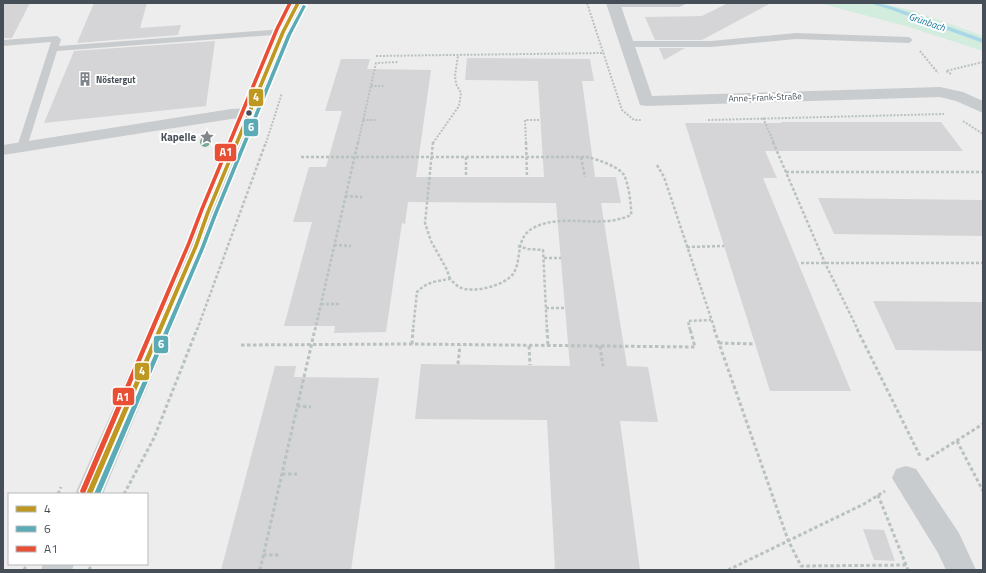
<svg xmlns="http://www.w3.org/2000/svg" width="986" height="573" viewBox="0 0 986 573" font-family="'Titillium Web',sans-serif">
	<style>
		.green { fill: #d2ecde }
		.lines { fill: none; stroke-linecap: round; stroke-linejoin: round }
		.stream { fill: #a9d7e7; fill-rule: evenodd }
		.building { fill: #d5d5d7 }
		.path-far2 { stroke: #b8c2bf; stroke-width: 2; stroke-dasharray: 2 1.5; stroke-linecap: butt }
		.path-far1 { stroke: #b8c2bf; stroke-width: 2.5; stroke-dasharray: 3 2; stroke-linecap: butt }
		.path { stroke: #b8c2bf; stroke-width: 3; stroke-dasharray: 3.5 2.5; stroke-linecap: butt }
		.service { fill: #c9ccce; fill-rule: evenodd }
		.minor { fill: #c9ccce; fill-rule: evenodd }
		.secondary { fill: #cacdcf; fill-rule: evenodd }
		.bus-1-casing { stroke: #fff; stroke-width: 3 }
		.bus-2-casing { stroke: #fff; stroke-width: 3 }
		.bus-3-casing { stroke: #fff; stroke-width: 3 }
		.bus-1 { fill: #be9820; fill-rule: evenodd }
		.bus-2 { fill: #5babb7; fill-rule: evenodd }
		.bus-3 { fill: #e94f35; fill-rule: evenodd }
		.tree { fill: #7aaa95 }
		.bus-dot { fill: #464f58; stroke: #fff; stroke-width: 1.5 }
		.labels { text-anchor: middle; dominant-baseline: central; stroke-width: 4; stroke-linejoin: round; paint-order: stroke }
		.far-poi-label { font-size: 9px; font-weight: bold; fill: #464f58; stroke: #fff; text-anchor: start }
		.far-street-label { font-size: 9px; fill: #464f58; stroke: #fff }
		.far-water-label { font-size: 10px; font-style: italic; fill: #15799c; stroke: #fff }
		.poi-label { font-size: 11px; font-weight: bold; fill: #464f58; stroke: #fff; text-anchor: end }
		.line-badge { stroke: #fff; stroke-width: 1.5 }
		.badge-label { font-size: 11px; text-anchor: middle; font-weight: bold; fill: #fff }
	</style>
	<rect width="100%" height="100%" fill="#eeeded"/>
	<polygon class="green" points="819,3 880,3 914,11 983,36 983,51 909,27"/>
	<g class="lines">
		<polygon class="stream" points="869,3 877,3 893,7 983,39 983,43 889,9"/>
	</g>
	<g class="building">
		<polygon points="3,3 30,3 12,38 3,38"/>
		<polygon points="94,3 147,3 140,28 181,25 178,35 77,43"/>
		<polygon points="728,3 771,3 702,40 655,40 645,17 702,16"/>
		<polygon points="215,41 206,106 44,123 74,51"/>
		<polygon points="659,48 685,48 664,60"/>
		<polygon points="467,58 590,59 594,81 582,81 595,177 616,177 621,203 601,203 627,366 648,367 658,422 620,421 640,570 555,570 547,420 415,419 421,364 570,366 556,203 408,202 405,224 402,223 386,332 334,333 335,326 284,326 312,222 293,222 309,167 326,167 342,111 325,111 341,59 370,59 367,69 431,70 416,177 544,177 538,81 465,80"/>
		<polygon points="781,122 941,122 963,151 765,151 777,178 763,178 851,391 770,391 685,123 782,123"/>
		<polygon points="818,198 983,200 983,236 834,234"/>
		<polygon points="873,301 983,302 983,351 896,350"/>
		<polygon points="275,366 296,366 294,377 379,378 351,570 221,570"/>
		<polygon points="863,529 884,530 895,561 874,560"/>
	</g>
	<g class="lines">
		<g class="path-far2">
			<polyline points="587,3 622,110 634,120 641,120"/>
			<polyline points="920,51 938,73"/>
			<polyline points="376,56 604,53"/>
			<polyline points="951,74 946,71 983,62"/>
			<polyline points="371,86 384,86"/>
			<polyline points="763,118 774,143"/>
			<polyline points="363,120 376,120"/>
			<polyline points="708,120 944,114"/>
			<polyline points="963,121 983,134"/>
			<polyline points="266,143 282,93"/>
			<polyline points="358,143 376,63 399,62"/>
			<polyline points="433,143 459,106 461,93 456,84 455,75 458,56"/>
			<polyline points="526,143 525,120 540,120"/>
		</g>
		<g class="path-far1">
			<polyline points="433,142 425,223 431,241 447,270 450,279"/>
			<polyline points="526,142 527,177"/>
			<polyline points="773,142 825,263 858,330"/>
			<path d="M301 157H588C598 160 618 166 624 175 628 182 632 207 631 215 599 230 563 212 533 228 514 239 523 259 513 274 504 286 472 294 459 287 456 285 453 282 450 279 437 281 426 282 417 292L413 330"/>
			<polyline points="466,157 466,177"/>
			<polyline points="581,157 585,177"/>
			<polyline points="657,165 664,177 715,330"/>
			<polyline points="786,172 983,172"/>
			<polyline points="345,196 362,197"/>
			<polyline points="334,245 351,246"/>
			<polyline points="518,246 528,249 543,250 547,330"/>
			<polyline points="687,247 724,246"/>
			<polyline points="544,258 561,258"/>
			<polyline points="801,263 983,263"/>
			<polyline points="321,304 340,304"/>
			<polyline points="546,308 566,308"/>
			<polyline points="197,330 266,142"/>
			<polyline points="315,330 358,142"/>
			<polyline points="690,330 688,321 711,320"/>
		</g>
		<g class="path">
			<polyline points="547,329 548,346"/>
			<polyline points="714,329 788,540 801,566 906,565"/>
			<polyline points="857,329 920,456"/>
			<polyline points="719,343 755,344"/>
			<polyline points="412,344 413,329"/>
			<polyline points="241,345 412,344 695,347 690,329"/>
			<polyline points="529,346 530,365"/>
			<polyline points="600,346 603,366"/>
			<polyline points="458,364 460,345"/>
			<polyline points="297,406 311,407"/>
			<polyline points="957,441 983,491"/>
			<polyline points="926,460 983,424"/>
			<polyline points="282,474 297,474"/>
			<polyline points="58,494 61,487"/>
			<polyline points="124,494 154,438 197,329"/>
			<polyline points="878,495 908,570"/>
			<polyline points="263,555 279,555"/>
			<polyline points="24,570 27,564"/>
			<polyline points="89,570 92,564"/>
			<polyline points="260,570 315,329"/>
			<polyline points="728,570 864,504 885,491"/>
		</g>
		<g class="service">
			<polygon points="611,3 688,3 679,7 611,7"/>
			<polygon points="283,29 287,32 286,34 57,51 27,147 22,150 17,147 51,42 3,46 3,40 57,36 61,39 59,46"/>
			<polygon points="796,33 909,37 913,40 909,43 796,39 711,47 628,47 624,44 628,41 711,41"/>
		</g>
		<g class="minor">
			<polygon points="606,3 620,3 652,96 940,87 963,92 983,101 983,113 956,101 940,97 646,106 640,105"/>
			<polygon points="250,108 256,109 258,113 256,117 231,119 3,155 3,145 231,109"/>
			<polygon points="906,466 916,469 959,533 976,570 946,570 938,553 892,478 896,469"/>
		</g>
		<g class="secondary">
			<polygon points="291,3 305,3 290,32 218,212 206,246 103,494 75,494 186,246 198,212 276,32"/>
			<polygon points="43,564 74,564 72,570 41,570"/>
		</g>
		<defs>
			<polygon id="bus-1" points="296,3 300,3 285,32 210,212 198,246 92,494 86,494 194,246 206,212 281,32"/>
			<polygon id="bus-2" points="303,5 306,6 291,35 217,215 204,249 100,494 94,494 200,249 213,215 287,35"/>
			<polygon id="bus-3" points="288,3 292,3 279,29 204,209 191,243 86,491 85,493 83,494 81,493 80,491 187,243 200,209 275,29"/>
		</defs>
		<use href="#bus-1" class="bus-1-casing"/>
		<use href="#bus-2" class="bus-2-casing"/>
		<use href="#bus-3" class="bus-3-casing"/>
		<use href="#bus-1" class="bus-1"/>
		<use href="#bus-2" class="bus-2"/>
		<use href="#bus-3" class="bus-3"/>
	</g>
	<circle class="tree" cx="205" cy="142" r="5"/>
	<defs>
		<symbol id="building-bare" viewBox="-9 -9 18 18"><path d="M-4-6H4V6H1V3H-1V6H-4ZM-2.5-4.3h1.7v1.8h-1.7ZM.8-4.3h1.7v1.8H.8ZM-2.5-1h1.7V.8h-1.7ZM.8-1h1.7V.8H.8Z" fill="#81868c" stroke="#fff" stroke-width="2.5" paint-order="stroke"/></symbol>
		<symbol id="sight-bare" viewBox="-9 -9 18 18"><path d="M0-6L1.8-2.2L6-1.7L2.9 1.2L3.7 5.4L0 3.3L-3.7 5.4L-2.9 1.2L-6-1.7L-1.8-2.2Z" fill="#81868c" stroke="#fff" stroke-width="2.5" paint-order="stroke"/></symbol>
	</defs>
	<g fill-rule="evenodd">
		<use href="#building-bare" x="75" y="69" width="20" height="20"/>
		<use href="#sight-bare" x="197" y="127" width="20" height="20"/>
	</g>
	<circle class="bus-dot" cx="249" cy="113" r="3.5"/>
	<g class="labels">
		<g class="far-poi-label">
			<text x="96" y="79">Nöstergut</text>
		</g>
		<g class="far-street-label">
			<text transform="translate(765 97) rotate(-2)">Anne-Frank-Straße</text>
		</g>
		<g class="far-water-label">
			<text transform="translate(927 22) rotate(19)">Grünbach</text>
		</g>
		<g class="poi-label">
			<text x="196" y="137">Kapelle</text>
		</g>
	</g>
	<g class="line-badge">
		<rect x="248" y="88" width="16" height="19" rx="4" fill="#be9820"/>
		<rect x="243" y="118" width="16" height="19" rx="4" fill="#5babb7"/>
		<rect x="214" y="143" width="23" height="19" rx="4" fill="#e94f35"/>
		<rect x="153" y="335" width="16" height="19" rx="4" fill="#5babb7"/>
		<rect x="134" y="362" width="16" height="19" rx="4" fill="#be9820"/>
		<rect x="112" y="387" width="23" height="19" rx="4" fill="#e94f35"/>
	</g>
	<g class="badge-label">
		<text x="256" y="101">4</text>
		<text x="251" y="131">6</text>
		<text x="226" y="156">A1</text>
		<text x="161" y="348">6</text>
		<text x="142" y="375">4</text>
		<text x="123" y="401">A1</text>
	</g>
	<rect width="986" height="573" fill="none" stroke="#464f58" stroke-width="8"/>
	<rect x="8" y="493" width="140" height="72" fill="#ffffff" stroke="#b5b9bc"/>
	<rect x="16" y="506" width="20" height="6" fill="#be9820" stroke="#b5b9bc"/>
	<text x="44" y="513" font-size="12" fill="#464f58">4</text>
	<rect x="16" y="526" width="20" height="6" fill="#5babb7" stroke="#b5b9bc"/>
	<text x="44" y="533" font-size="12" fill="#464f58">6</text>
	<rect x="16" y="546" width="20" height="6" fill="#e94f35" stroke="#b5b9bc"/>
	<text x="44" y="553" font-size="12" fill="#464f58">A1</text>
</svg>
